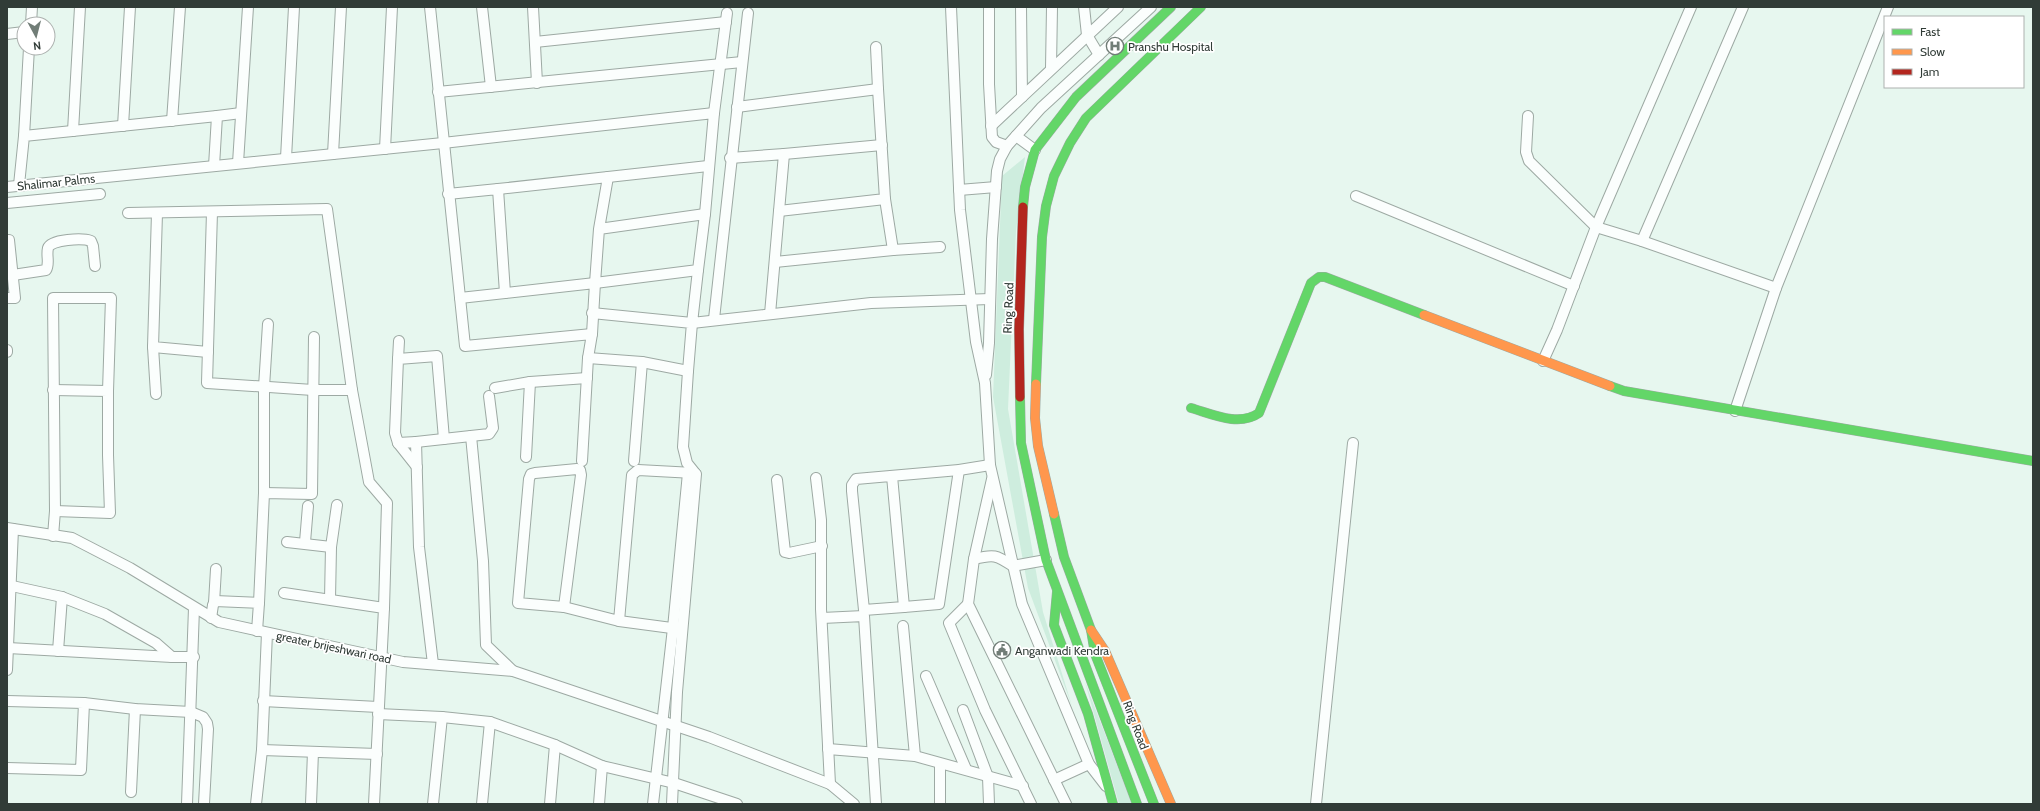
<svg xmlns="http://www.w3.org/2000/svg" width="2040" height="811" viewBox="0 0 2040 811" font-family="Cabin,sans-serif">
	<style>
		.green { fill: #ceedde }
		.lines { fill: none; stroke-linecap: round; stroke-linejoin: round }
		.street-casing { stroke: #9da9a3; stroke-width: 12 }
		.fast-casing { stroke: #9da9a3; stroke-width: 10 }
		.slow-casing { stroke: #9da9a3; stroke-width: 10 }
		.jam-casing { stroke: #9da9a3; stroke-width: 10 }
		.street { stroke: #fbfefd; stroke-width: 10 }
		.fast { stroke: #63d668; stroke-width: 9 }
		.slow { stroke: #ff974d; stroke-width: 9 }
		.jam { stroke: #b3261e; stroke-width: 9 }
		.labels { text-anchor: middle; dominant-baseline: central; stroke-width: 3.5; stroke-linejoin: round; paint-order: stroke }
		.poi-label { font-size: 12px; fill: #313c37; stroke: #fff; text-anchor: start }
		.street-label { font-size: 12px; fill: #313c37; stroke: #fff }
	</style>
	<rect width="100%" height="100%" fill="#e7f7ef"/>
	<g class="green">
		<polygon points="1025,157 1016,231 1008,409 1043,612 1072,706 1028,588 993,397 1002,176"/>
		<polygon points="1085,682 1132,804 1119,804"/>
	</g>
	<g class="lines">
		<defs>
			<g id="street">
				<polyline points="430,7 465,346 592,334 588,358 582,461"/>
				<polyline points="482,7 491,87"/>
				<polyline points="533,7 537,83"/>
				<polyline points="951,7 960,210 976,342 985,383 990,465 1022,604 1089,764 1106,786"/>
				<polyline points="989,7 989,84 992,137 996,142 1007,146"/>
				<polyline points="1021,7 1022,97"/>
				<polyline points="1084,7 1087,35 1099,55"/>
				<polyline points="31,24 32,7"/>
				<polyline points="7,34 24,32"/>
				<polyline points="535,42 726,22"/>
				<polyline points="876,47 878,89"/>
				<polyline points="1051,68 1052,7"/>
				<polyline points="438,92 742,62"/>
				<polyline points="737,107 878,89 885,199 779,211"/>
				<polyline points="714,113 727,13"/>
				<polyline points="1528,116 1526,152 1529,161 1596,227 1642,241 1776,288"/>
				<polyline points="172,121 180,7"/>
				<polyline points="123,126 130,7"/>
				<polyline points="991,126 1118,7"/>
				<polyline points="73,131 80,7"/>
				<polyline points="24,136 29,48"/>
				<polyline points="1016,136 1035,150"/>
				<polyline points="385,149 392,7"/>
				<polyline points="333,154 341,7"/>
				<polyline points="784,154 882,145"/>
				<polyline points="286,158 294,7"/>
				<polyline points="730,158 784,154 770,314"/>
				<polyline points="238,163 248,7"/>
				<polyline points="214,166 217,116 241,113"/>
				<polyline points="608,177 708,166"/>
				<polyline points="19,185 24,136 217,116"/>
				<polyline points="7,187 443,143 714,113 705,214"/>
				<polyline points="498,189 608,177 599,229 595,283 698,270 705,214 599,229"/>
				<polyline points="959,190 996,187"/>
				<polyline points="448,194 498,189 505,293"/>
				<polyline points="1356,196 1574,286"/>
				<polyline points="7,203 100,194"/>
				<polyline points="212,212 207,383 313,390 352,390"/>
				<polyline points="128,213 327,209 352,390 369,482 387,503 384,608"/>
				<polyline points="157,213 153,347 208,352"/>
				<polyline points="7,240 9,240 15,298 7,298"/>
				<polyline points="1642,241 1743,7"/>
				<polyline points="893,250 940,247"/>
				<polyline points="775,262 893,250 885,199"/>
				<polyline points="698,270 692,323 871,303 990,299"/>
				<path d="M13 275 46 270C50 263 46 256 48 248 51 239 83 238 91 241L93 246 95 266"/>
				<polyline points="460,298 595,283 592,334"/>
				<polyline points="714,319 748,13"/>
				<polyline points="153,347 156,394"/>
				<polyline points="7,352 7,350"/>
				<polyline points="588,358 642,362 688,371 692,323 592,313"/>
				<polyline points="398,359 399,341"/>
				<polyline points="1543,361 1557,330 1596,227 1691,7"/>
				<polyline points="688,371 683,447 687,463 695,473"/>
				<polyline points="986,375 989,343 992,239 997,171 1000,159 1007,146 1041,108 1151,7"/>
				<polyline points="495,388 530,382 587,378"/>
				<polyline points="53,390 108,391 108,455 110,513 55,511"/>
				<polyline points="1735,411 1776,288 1888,7"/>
				<polyline points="471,436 483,561 486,645 513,671"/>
				<polyline points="416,442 489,434 493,428 489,396"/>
				<polyline points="398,443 417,467"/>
				<polyline points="526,457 530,382"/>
				<polyline points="634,461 642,362"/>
				<polygon points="577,469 580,470 581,475 564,607 518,603 529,479 531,474 535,473"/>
				<polyline points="892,476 904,607 864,610 852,491 852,485 856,479 959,470 990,465"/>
				<polyline points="816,478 821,520 821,609 830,784"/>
				<polyline points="992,479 974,559 968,604 1066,804"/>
				<polyline points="777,480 785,552 789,553 822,546"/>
				<polyline points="264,493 264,387 268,324"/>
				<polyline points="7,528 72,538 130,568 219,622 403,662 513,671 709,737 830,784 854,804"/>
				<polyline points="53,536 55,511 53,298 111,298 108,391"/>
				<polyline points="287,542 331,547 330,599"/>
				<polyline points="305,542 308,506"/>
				<polyline points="331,547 337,505"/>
				<path d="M974 559C994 554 996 555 1013 566L1046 560"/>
				<polyline points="12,586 62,597 105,614 156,643 172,657 194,657"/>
				<polyline points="284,593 384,608 374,804"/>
				<polyline points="214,603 216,569"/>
				<polyline points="259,603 264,493 312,494 314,337"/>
				<polyline points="968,604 949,623 985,710 1031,804"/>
				<polyline points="564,607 619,621 632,475 638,470 694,473"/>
				<polyline points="904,607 939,604 959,470"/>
				<polyline points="211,618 213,605 215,601 259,603 257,631"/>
				<polyline points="822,618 864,616 876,804"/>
				<polyline points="619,621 679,629"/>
				<polyline points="903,626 915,756"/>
				<polyline points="8,648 172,657"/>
				<polyline points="58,651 62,597"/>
				<polyline points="433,664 419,547 416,442 398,443 395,433 398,359 437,356 444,439"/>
				<polyline points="7,670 13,529"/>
				<polyline points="926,676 966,769"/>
				<polyline points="7,701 84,703 81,770 7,768"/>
				<polyline points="263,701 378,707"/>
				<polyline points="84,703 135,709 191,712 203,717 207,723 208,729 204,804"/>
				<polyline points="963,710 988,777 989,804"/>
				<polyline points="378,714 442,717 490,722 555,745 602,766 674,783 737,804"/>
				<polyline points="828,749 915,756 1023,786"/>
				<polyline points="262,750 377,754"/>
				<polyline points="940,765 940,804"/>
				<polyline points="1054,780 1089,764"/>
				<polyline points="131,792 135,709"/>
				<polyline points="187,804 194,608"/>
				<polyline points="256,804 262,750 267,633"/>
				<polyline points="311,804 313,752"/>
				<polyline points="433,804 442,717"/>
				<polyline points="482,804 490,722"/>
				<polyline points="550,804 555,745"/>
				<polyline points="599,804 602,766"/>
				<polyline points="653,804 673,628 688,473 691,469"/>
				<polyline points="672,804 677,692 696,474"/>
				<polyline points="1316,804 1353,443"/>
			</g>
			<g id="fast">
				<polyline points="1023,207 1025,187 1035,150 1076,97 1171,7"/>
				<polyline points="1036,384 1042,237 1046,206 1054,176 1070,143 1086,118 1201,7"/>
				<polyline points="1610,386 1624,391 2033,461"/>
				<polyline points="1020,397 1021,443 1046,560 1137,804"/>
				<path d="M1191 408C1212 414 1239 427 1259 413L1311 283 1319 277H1325L1424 315"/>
				<polyline points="1054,514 1064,557 1091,630 1095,654 1154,804"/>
				<polyline points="1057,592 1054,625 1088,714 1113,804"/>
			</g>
			<g id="slow">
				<polyline points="1424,315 1610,386"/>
				<polyline points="1036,384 1035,418 1038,446 1054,514"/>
				<polyline points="1091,630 1105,651 1171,804"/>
			</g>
			<polyline id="jam" points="1020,397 1019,329 1023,207"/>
		</defs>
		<use href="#street" class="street-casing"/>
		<use href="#fast" class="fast-casing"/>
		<use href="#slow" class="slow-casing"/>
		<use href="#jam" class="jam-casing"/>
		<use href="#street" class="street"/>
		<use href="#fast" class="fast"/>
		<use href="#slow" class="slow"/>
		<use href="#jam" class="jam"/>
	</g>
	<defs>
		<symbol id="hospital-ring" viewBox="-11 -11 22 22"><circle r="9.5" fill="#fff" stroke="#717d77" stroke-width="1.5"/><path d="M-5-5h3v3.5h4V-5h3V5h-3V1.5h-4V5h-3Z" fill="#717d77"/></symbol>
		<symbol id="civic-ring" viewBox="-11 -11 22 22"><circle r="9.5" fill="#fff" stroke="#717d77" stroke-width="1.5"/><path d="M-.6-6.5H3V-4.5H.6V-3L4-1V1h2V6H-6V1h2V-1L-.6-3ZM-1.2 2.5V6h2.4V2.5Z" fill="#717d77"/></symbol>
	</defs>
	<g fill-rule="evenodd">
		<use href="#hospital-ring" x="1105" y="36" width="20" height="20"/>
		<use href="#civic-ring" x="992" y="640" width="20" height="20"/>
	</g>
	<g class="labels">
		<g class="poi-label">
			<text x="1128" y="46">Pranshu Hospital</text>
			<text x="1015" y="650">Anganwadi Kendra</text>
		</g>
		<g class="street-label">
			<text transform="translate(56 182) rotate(-6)">Shalimar Palms</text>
			<text transform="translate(1008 308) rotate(-88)">Ring Road</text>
			<text transform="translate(334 647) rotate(12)">greater brijeshwari road</text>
			<text transform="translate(1136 725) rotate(69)">Ring Road</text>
		</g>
	</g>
	<rect width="2040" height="811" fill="none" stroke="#313c37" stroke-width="16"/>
	<rect x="1884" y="16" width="140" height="72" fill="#ffffff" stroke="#adb1af"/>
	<rect x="1892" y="29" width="20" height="6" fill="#63d668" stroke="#adb1af"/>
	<text x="1920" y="36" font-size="12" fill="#313c37">Fast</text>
	<rect x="1892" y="49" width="20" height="6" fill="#ff974d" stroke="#adb1af"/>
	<text x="1920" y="56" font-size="12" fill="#313c37">Slow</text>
	<rect x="1892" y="69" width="20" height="6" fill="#b3261e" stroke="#adb1af"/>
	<text x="1920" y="76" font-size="12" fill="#313c37">Jam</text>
	<g transform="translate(36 36) rotate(173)"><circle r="19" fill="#ffffff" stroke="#adb1af"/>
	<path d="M0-3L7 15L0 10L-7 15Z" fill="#717d77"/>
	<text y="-6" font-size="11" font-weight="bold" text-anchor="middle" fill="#313c37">N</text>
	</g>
</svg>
